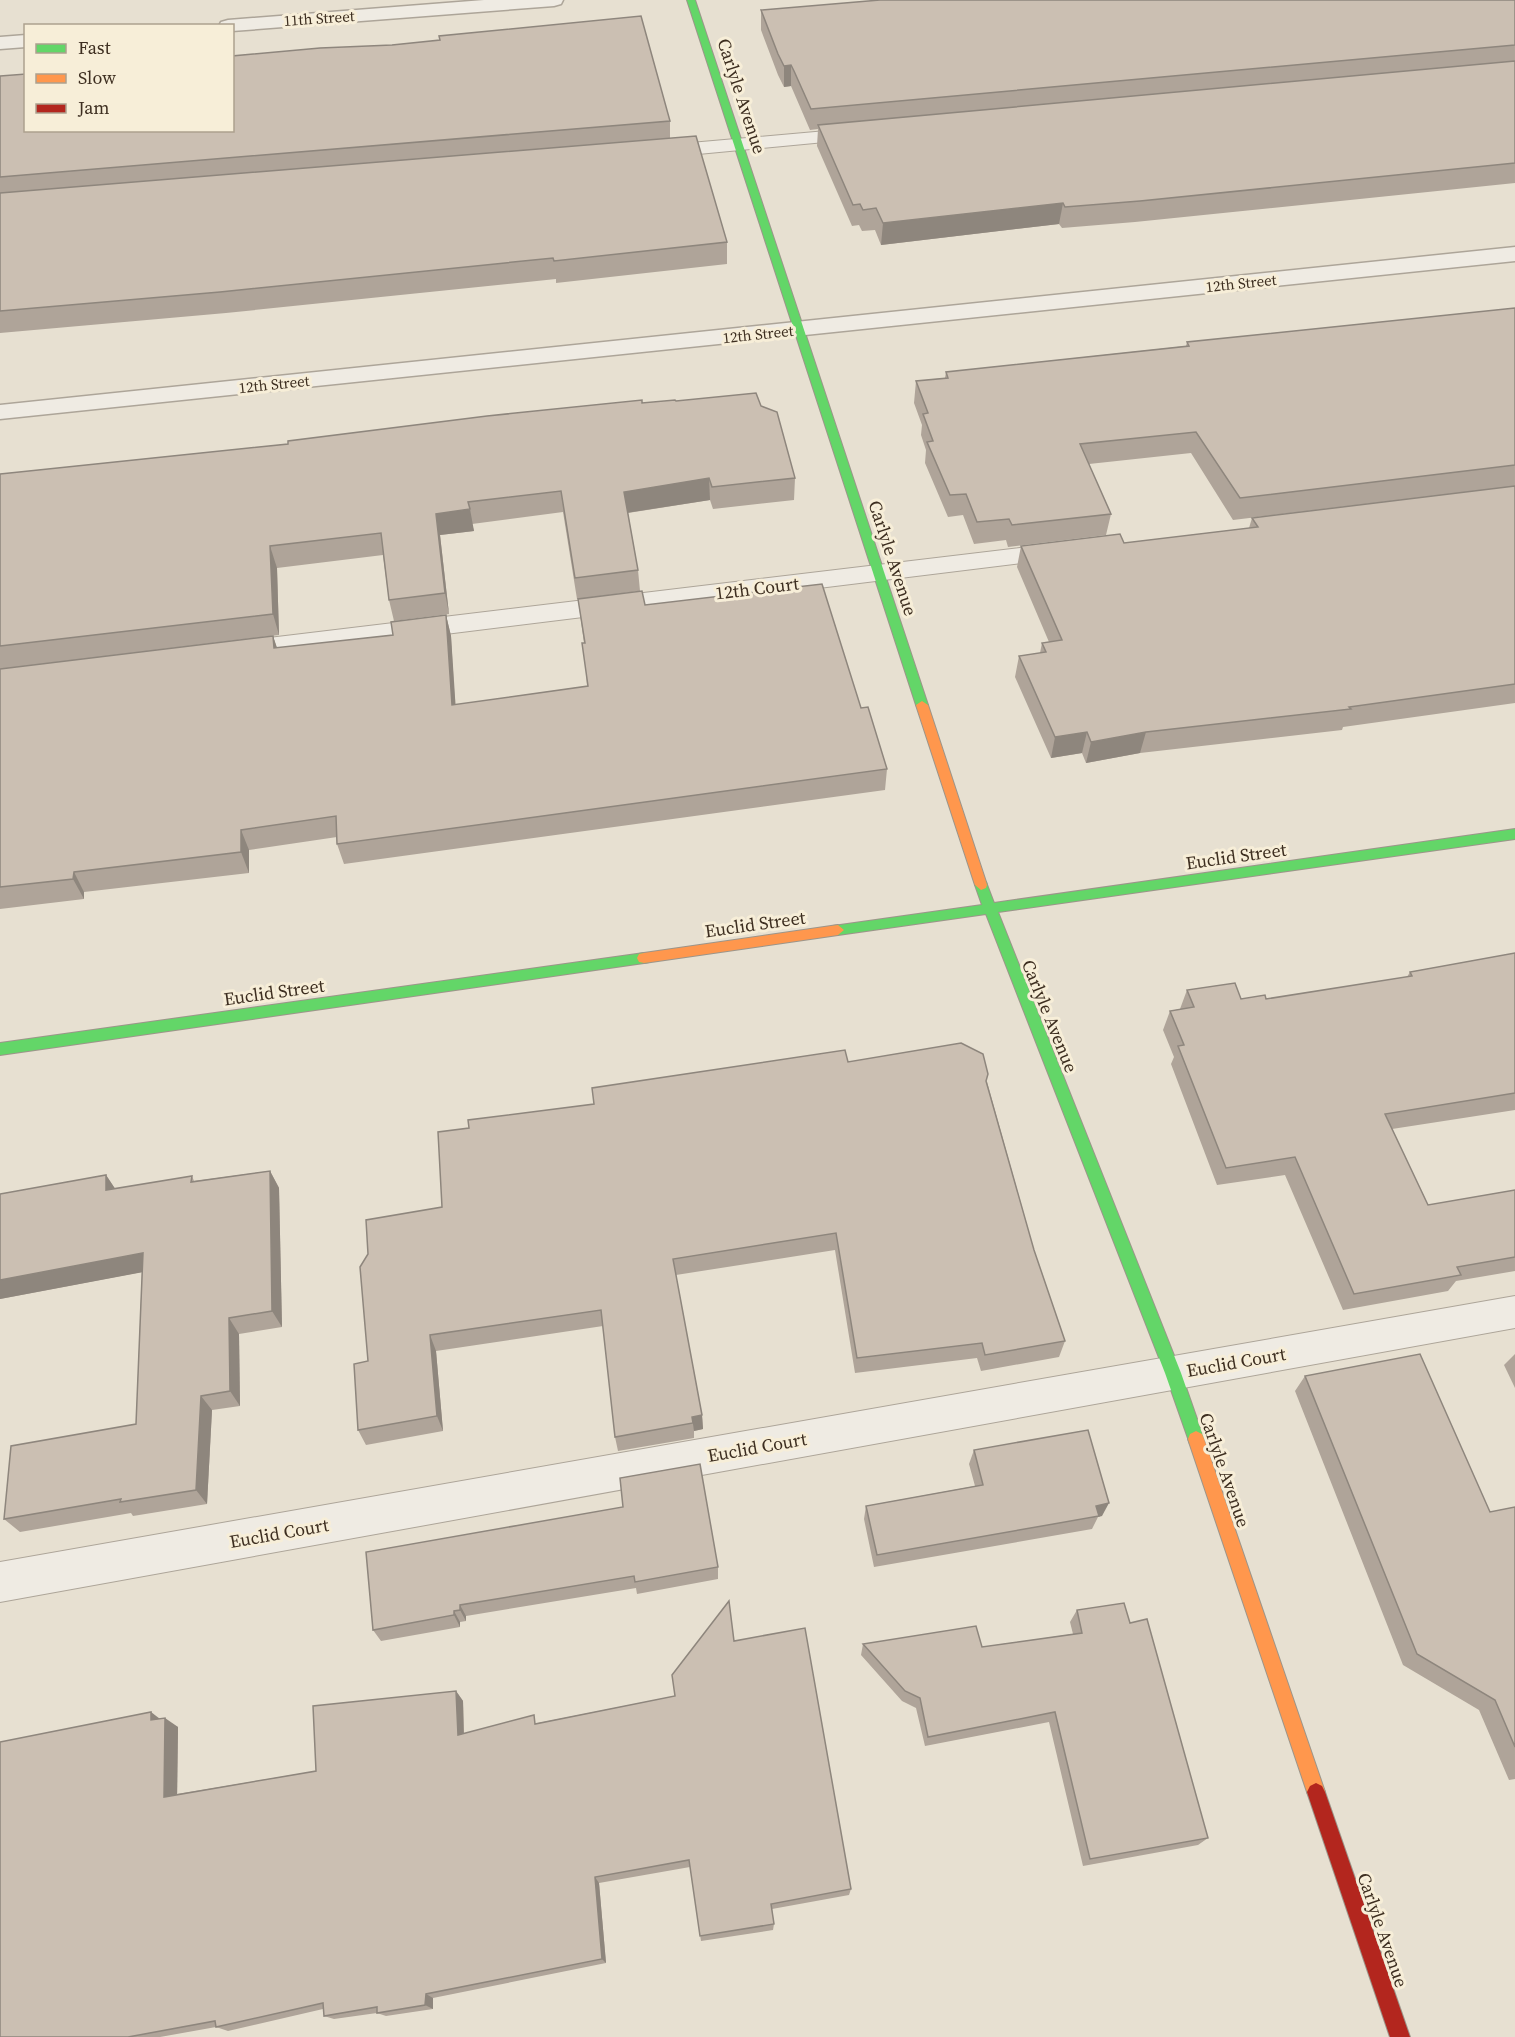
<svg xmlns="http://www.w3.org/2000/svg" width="1515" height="2037" viewBox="0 0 1515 2037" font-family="'Source Serif 4',serif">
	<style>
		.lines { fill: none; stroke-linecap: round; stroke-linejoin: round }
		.lane-casing { stroke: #ada599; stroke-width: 2 }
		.street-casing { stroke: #ada599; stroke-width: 3 }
		.fast-casing { stroke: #9c958a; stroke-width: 2 }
		.slow-casing { stroke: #9c958a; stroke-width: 2 }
		.jam-casing { stroke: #9c958a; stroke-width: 2 }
		.lane { fill: #efebe3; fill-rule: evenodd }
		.street { fill: #efebe3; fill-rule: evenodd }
		.fast { fill: #63d668; fill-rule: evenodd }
		.slow { fill: #ff974d; fill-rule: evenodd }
		.jam { fill: #b3261e; fill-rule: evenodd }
		.wall { fill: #afa499 }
		.shaded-wall { fill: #8e867d }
		.building { fill: #cbbfb2; stroke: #8e867d; stroke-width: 1.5 }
		.labels { text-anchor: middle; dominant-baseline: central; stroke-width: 6; stroke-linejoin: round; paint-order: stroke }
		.far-street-label { font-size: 15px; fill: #3d2e20; stroke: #f7eed8 }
		.street-label { font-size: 18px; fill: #3d2e20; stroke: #f7eed8 }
	</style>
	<rect width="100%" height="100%" fill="#e7e0d1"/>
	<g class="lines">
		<defs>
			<g id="lane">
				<polygon points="860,128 867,130 870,134 867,138 656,158 649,156 646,152 649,148 656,146"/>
				<polygon points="1061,543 1070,545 1074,551 1070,557 235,660 226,657 222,651 226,645 235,642"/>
				<polygon points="1515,1296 1515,1328 0,1602 0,1562"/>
			</g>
			<g id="street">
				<polygon points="484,0 563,0 561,4 554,6 232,31 232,26 219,26 221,22 228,20"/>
				<polygon points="26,35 26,47 0,49 0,37"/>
				<polygon points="1515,247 1515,261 0,419 0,405"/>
			</g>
			<g id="fast">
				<polygon points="687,0 695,0 928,705 926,708 918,708 916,705"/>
				<polygon points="1515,829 1515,839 998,912 1181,1373 1204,1439 1202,1444 1196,1447 1190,1444 1165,1373 986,914 838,935 833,934 832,930 833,926 982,905 975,885 981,880 986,882 994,903"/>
				<polygon points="644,953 649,954 651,958 649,962 644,963 0,1055 0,1043"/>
			</g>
			<g id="slow">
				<polygon points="922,701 928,705 987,885 986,888 981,890 975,885 916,705"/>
				<polygon points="838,925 844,930 838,935 644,963 639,962 637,958 639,954 644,953"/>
				<polygon points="1196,1431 1202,1434 1204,1439 1325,1792 1322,1798 1316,1801 1310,1798 1307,1792 1188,1439 1190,1434"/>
			</g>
			<polygon id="jam" points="1316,1783 1322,1786 1325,1792 1410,2037 1390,2037 1307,1792 1310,1786"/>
		</defs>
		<use href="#lane" class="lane-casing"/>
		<use href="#street" class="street-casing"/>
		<use href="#fast" class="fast-casing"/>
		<use href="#slow" class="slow-casing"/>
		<use href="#jam" class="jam-casing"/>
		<use href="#lane" class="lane"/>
		<use href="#street" class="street"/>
		<use href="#fast" class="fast"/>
		<use href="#slow" class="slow"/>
		<use href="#jam" class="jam"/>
	</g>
	<g class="wall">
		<polygon points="1515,0 1515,183 1135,222 1062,228 1059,224 881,245 875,230 862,231 859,225 852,226 817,146 818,129 810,130 791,86 784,87 778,75 761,30 761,10"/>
		<polygon points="0,76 670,121 670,138 727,242 727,264 556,283 556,279 226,313 0,333"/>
		<polygon points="1515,308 1515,703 1343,727 1342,730 1140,753 1086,763 1082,753 1051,758 1015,677 1019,656 1040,653 1042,643 1049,642 1017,567 1021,546 1124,543 1249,528 1252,518 1515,486 1233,520 1191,453 1089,464 1111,514 1106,535 1008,547 1006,540 974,544 963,515 948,517 925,463 926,450 921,435 922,425 914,403 916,381 945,378 946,372 1186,346 1187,342"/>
		<polygon points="676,401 761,406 795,478 794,500 713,509 710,500 628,513 638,570 640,591 577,599 563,512 472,524 474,531 440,535 449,614 394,621 389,600 383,555 277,568 279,635 0,669 0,474 288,444 642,403"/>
		<polygon points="578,599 645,605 861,708 887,769 885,790 344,864 337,844 337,837 249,850 249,873 84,892 84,899 0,909 0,669 273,636 277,648 393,635 446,615 451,636 455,705 587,686 584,643"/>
		<polygon points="1515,953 1515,1110 1392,1129 1428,1205 1515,1190 1515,1271 1456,1281 1448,1291 1343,1310 1285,1175 1217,1185 1171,1064 1174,1057 1163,1030 1170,1011 1180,1009 1187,990 1241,999 1266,999 1407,977 1410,972"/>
		<polygon points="848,1062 987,1082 1034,1250 1065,1341 1059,1357 981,1371 977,1358 855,1373 835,1250 676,1275 702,1415 703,1429 694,1431 694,1438 618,1451 615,1437 603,1326 436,1351 443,1431 366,1445 358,1430 368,1361 442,1207 469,1128 594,1104"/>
		<polygon points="270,1171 279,1188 282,1327 239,1334 240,1406 212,1410 207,1504 133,1516 131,1513 20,1532 4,1519 136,1424 142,1272 0,1299 0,1194 106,1175 115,1189 192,1176 194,1181"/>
		<polygon points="1515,1354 1515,1388 1504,1365"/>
		<polygon points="1305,1376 1490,1512 1515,1507 1515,1779 1509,1780 1479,1710 1403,1665 1295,1391"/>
		<polygon points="974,1450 1102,1516 1098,1517 1092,1529 874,1567 864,1519 866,1506 975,1486 969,1464"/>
		<polygon points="366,1552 718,1567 718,1579 637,1594 636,1588 466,1616 466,1621 460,1622 460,1627 381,1641 373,1630"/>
		<polygon points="1077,1610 1130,1623 1208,1838 1198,1845 1083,1866 1049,1722 925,1746 916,1708 902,1701 861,1655 863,1644 982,1647 1073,1634 1070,1622"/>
		<polygon points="734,1641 851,1889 849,1895 772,1909 774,1924 773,1930 701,1941 690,1867 599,1883 606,1963 433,1998 433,2009 386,2016 377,2013 334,2019 324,2016 323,2009 228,2031 216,2027 160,2037 0,2037 160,1719 178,1727 177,1794 316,1771 456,1691 463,1701 464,1734 538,1723 675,1696"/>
	</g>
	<g class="shaded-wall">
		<polygon points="791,65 791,86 784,87 784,66"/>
		<polygon points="1063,203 1059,224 881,245 883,223"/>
		<polygon points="709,478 710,500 626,513 624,492"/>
		<polygon points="470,509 474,531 440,535 449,614 445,593 436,514"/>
		<polygon points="270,546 277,568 279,635 273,614"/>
		<polygon points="446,615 451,636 457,727 452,705"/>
		<polygon points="273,636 280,657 274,648"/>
		<polygon points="1087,732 1082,753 1051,758 1055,737"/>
		<polygon points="1146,732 1140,753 1086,763 1091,742"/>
		<polygon points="241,830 249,850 249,873 241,852"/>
		<polygon points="74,872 84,892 84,899 73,879"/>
		<polygon points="270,1171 279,1188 282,1327 272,1311"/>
		<polygon points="106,1175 118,1193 106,1190"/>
		<polygon points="143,1253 154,1270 0,1299 0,1280"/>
		<polygon points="229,1318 239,1334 240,1406 230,1391"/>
		<polygon points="430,1335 436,1351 443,1431 437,1416"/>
		<polygon points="201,1396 212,1410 207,1504 196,1490"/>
		<polygon points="702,1415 703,1429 694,1431 692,1417"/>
		<polygon points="1109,1503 1102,1516 1090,1518 1096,1506"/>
		<polygon points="460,1605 466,1616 466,1621 460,1610"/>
		<polygon points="454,1611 460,1622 460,1627 454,1615"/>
		<polygon points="456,1691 463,1701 464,1745 458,1735"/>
		<polygon points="151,1712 164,1722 151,1720"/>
		<polygon points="165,1718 178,1727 177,1805 164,1797"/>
		<polygon points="595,1877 599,1883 606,1963 602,1959"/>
		<polygon points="426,1994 433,1998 433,2009 425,2005"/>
	</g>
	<g class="building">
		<polygon points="880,0 1515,0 1515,45 811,109 794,71 791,65 784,66 778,54 761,10"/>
		<polygon points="641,16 670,121 0,177 0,76 26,74 26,130 232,130 232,56 320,48 392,45 440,40 439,36"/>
		<polygon points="1515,61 1515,163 1140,201 1065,207 1063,203 883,223 876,208 863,210 860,204 853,205 818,125"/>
		<polygon points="696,136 727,242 554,261 553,258 220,292 0,311 0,193"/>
		<polygon points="1515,308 1515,465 1240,498 1196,432 1080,444 1111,514 1012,525 1009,519 977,522 966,494 950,495 927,442 933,441 923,414 928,413 916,381 948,378 946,372 1189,346 1187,342"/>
		<polygon points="756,393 761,406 777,412 795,478 712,487 709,478 624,492 638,570 575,578 561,491 468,502 470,509 436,514 445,593 389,600 381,533 270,546 273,614 0,646 0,474 288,444 288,441 487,416 642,400 642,403 675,400 676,401"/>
		<polygon points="1515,486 1515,684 1349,707 1351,709 1146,732 1091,742 1087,732 1055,737 1019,656 1046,652 1042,643 1062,640 1021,546 1120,534 1124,543 1258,527 1252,518"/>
		<polygon points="822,584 861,708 868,707 887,769 337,844 336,816 241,830 241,852 74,872 73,879 0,887 0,669 273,636 274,648 393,635 391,622 446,615 452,705 588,686 582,643 585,643 578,599 642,591 645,605"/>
		<polygon points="1515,953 1515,1093 1385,1114 1428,1205 1515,1190 1515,1257 1457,1267 1461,1275 1354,1294 1295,1157 1226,1168 1178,1046 1184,1045 1170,1011 1194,1007 1187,990 1235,983 1241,999 1265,995 1266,999 1412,976 1410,972"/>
		<polygon points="961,1043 983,1054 988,1074 986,1081 1034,1250 1065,1341 985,1355 982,1343 857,1358 836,1233 673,1259 702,1415 692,1417 693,1423 615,1437 601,1310 430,1335 437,1416 358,1430 354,1364 368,1361 360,1267 368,1254 366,1220 442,1207 438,1132 469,1128 468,1120 594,1104 592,1088 845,1050 848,1062"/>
		<polygon points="270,1171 272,1311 229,1318 230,1391 201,1396 196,1490 120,1502 121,1499 4,1519 11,1446 136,1424 143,1253 0,1280 0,1194 106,1175 106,1190 192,1176 191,1182"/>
		<polygon points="1420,1354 1490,1512 1515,1507 1515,1747 1495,1700 1417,1654 1305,1376"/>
		<polygon points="1088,1430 1109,1503 1096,1506 1099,1516 877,1555 866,1506 983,1485 974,1450"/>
		<polygon points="700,1464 718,1567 635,1582 634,1576 460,1605 460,1610 454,1611 454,1615 373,1630 366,1552 623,1507 620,1478"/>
		<polygon points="729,1601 734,1641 805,1628 851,1889 771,1904 774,1924 700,1936 689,1860 595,1877 602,1959 426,1994 425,2005 377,2013 377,2007 324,2016 323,2003 216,2027 215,2021 128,2037 0,2037 0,1742 151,1712 151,1720 165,1718 164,1797 316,1771 313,1706 456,1691 458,1735 534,1715 535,1724 675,1696 672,1675"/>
		<polygon points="1124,1603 1130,1623 1147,1619 1208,1838 1090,1859 1055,1712 928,1737 920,1698 905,1691 863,1644 976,1626 982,1647 1082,1633 1077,1610"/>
	</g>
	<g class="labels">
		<g class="far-street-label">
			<text transform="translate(319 18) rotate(-4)">11th Street</text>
			<text transform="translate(1241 283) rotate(-6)">12th Street</text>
			<text transform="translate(758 334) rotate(-6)">12th Street</text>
			<text transform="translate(274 384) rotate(-6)">12th Street</text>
		</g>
		<g class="street-label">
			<text transform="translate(742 96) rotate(72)">Carlyle Avenue</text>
			<text transform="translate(893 558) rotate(72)">Carlyle Avenue</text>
			<text transform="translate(757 588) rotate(-7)">12th Court</text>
			<text transform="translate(1236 856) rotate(-8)">Euclid Street</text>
			<text transform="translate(755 924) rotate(-8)">Euclid Street</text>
			<text transform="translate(274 992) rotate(-8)">Euclid Street</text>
			<text transform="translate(1050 1016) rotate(68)">Carlyle Avenue</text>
			<text transform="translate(1236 1362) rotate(-10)">Euclid Court</text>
			<text transform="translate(757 1447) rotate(-10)">Euclid Court</text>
			<text transform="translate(1225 1470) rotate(71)">Carlyle Avenue</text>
			<text transform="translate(279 1533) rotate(-10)">Euclid Court</text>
			<text transform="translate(1383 1930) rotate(71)">Carlyle Avenue</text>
		</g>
	</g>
	<rect x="24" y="24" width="210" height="108" fill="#f7eed8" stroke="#ada18e" stroke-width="1.5"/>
	<rect x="36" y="44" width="30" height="9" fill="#63d668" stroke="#ada18e" stroke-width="1.5"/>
	<text x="78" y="54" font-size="18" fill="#3d2e20">Fast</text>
	<rect x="36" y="74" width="30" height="9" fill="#ff974d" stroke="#ada18e" stroke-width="1.5"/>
	<text x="78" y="84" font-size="18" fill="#3d2e20">Slow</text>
	<rect x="36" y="104" width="30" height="9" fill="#b3261e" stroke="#ada18e" stroke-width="1.5"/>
	<text x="78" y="114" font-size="18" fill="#3d2e20">Jam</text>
</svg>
